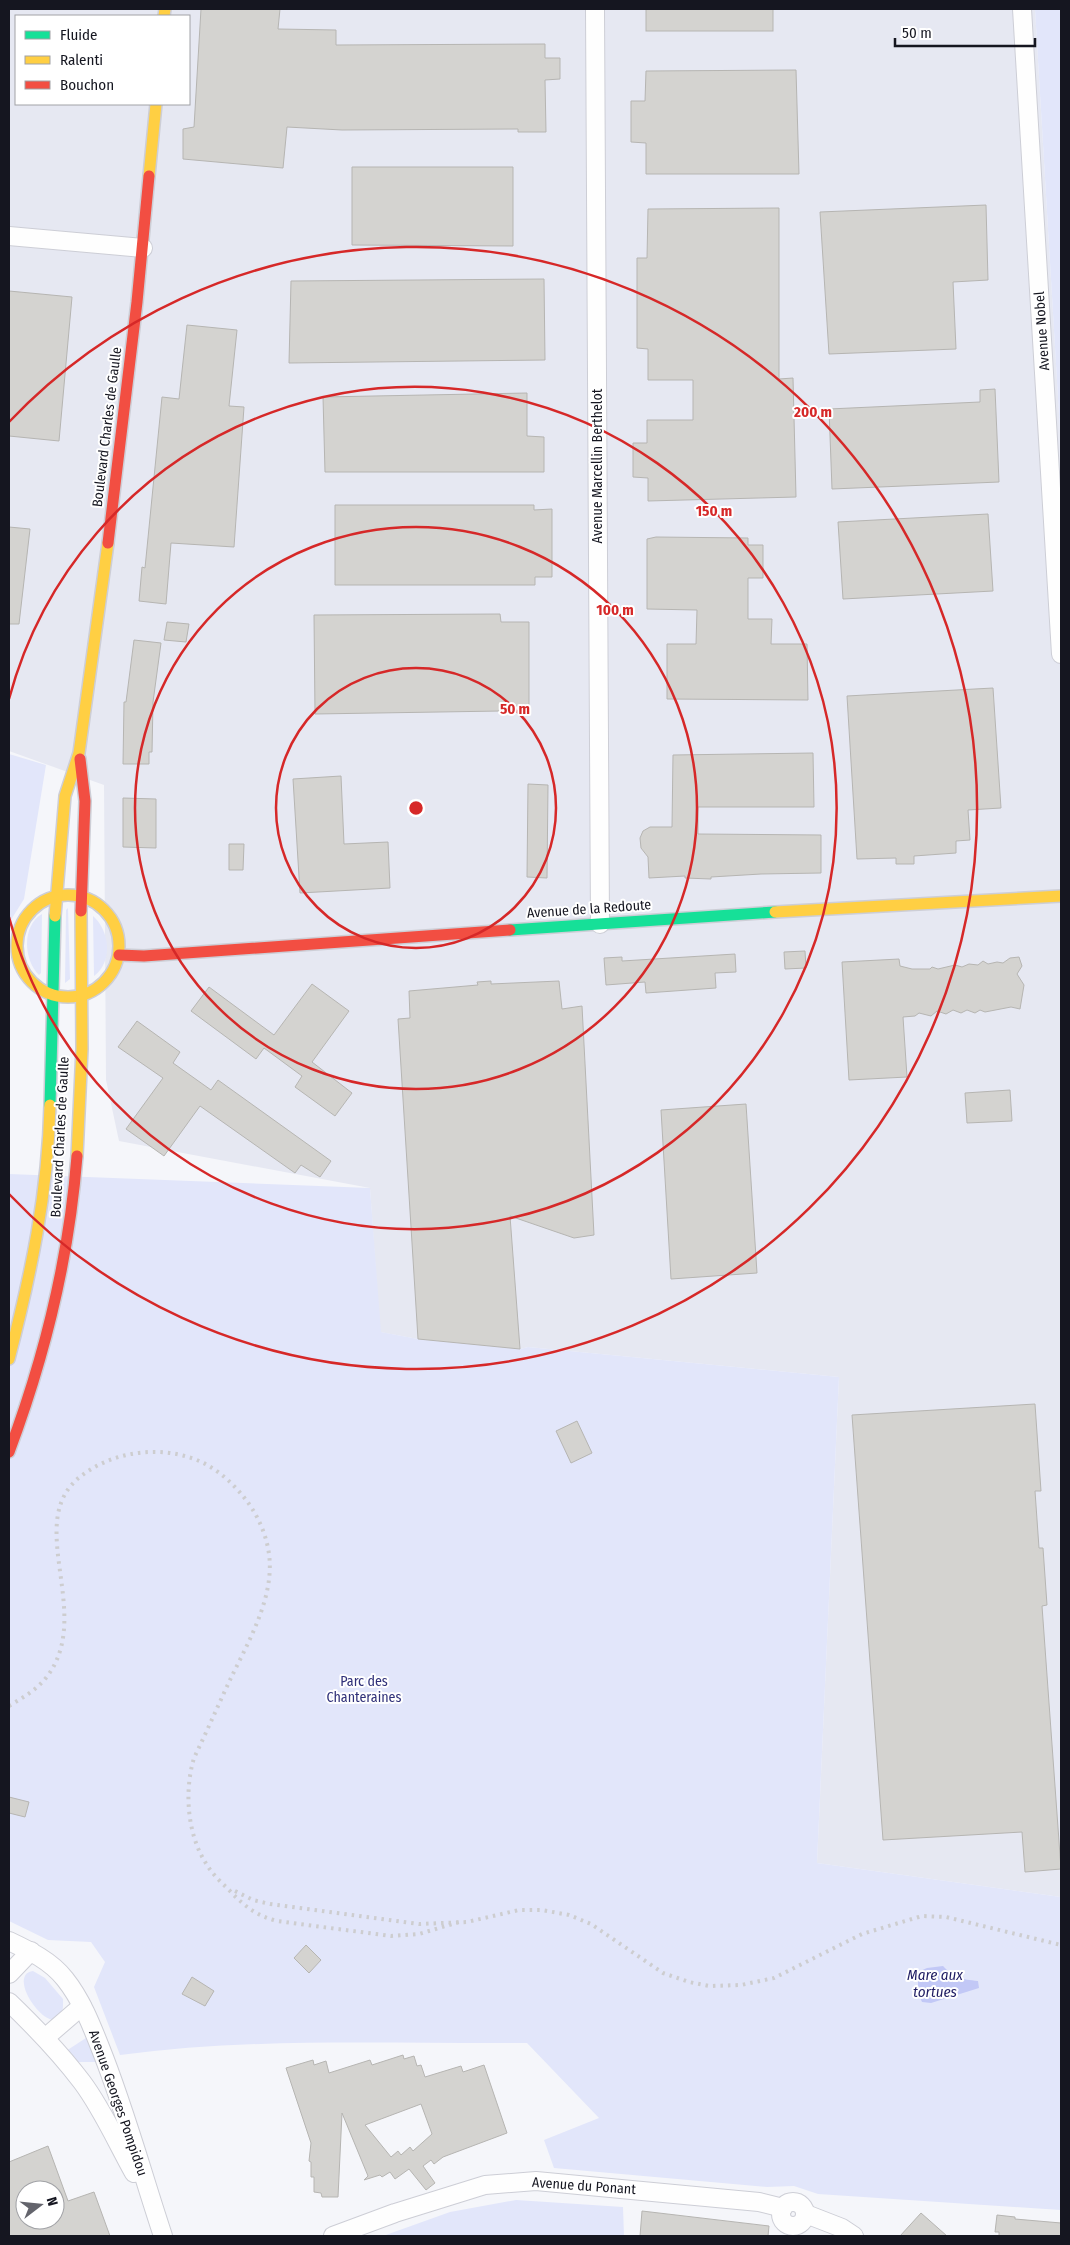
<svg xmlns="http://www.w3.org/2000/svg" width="1070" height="2245" viewBox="0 0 1070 2245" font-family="'Fira Sans Condensed',sans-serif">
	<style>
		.built { fill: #e6e8f2; fill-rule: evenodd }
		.green { fill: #e2e6fa }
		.water { fill: #c2c8f6 }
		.building { fill: #d4d3d0; stroke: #b6b5b2; fill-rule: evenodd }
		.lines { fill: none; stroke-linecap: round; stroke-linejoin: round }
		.street-casing { stroke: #cdced6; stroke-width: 20 }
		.fast-casing { stroke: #cdced6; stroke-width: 14 }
		.slow-casing { stroke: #cdced6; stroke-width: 14 }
		.jam-casing { stroke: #cdced6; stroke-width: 14 }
		.street { stroke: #fefefe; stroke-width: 18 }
		.fast { stroke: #16e098; stroke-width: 11 }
		.slow { stroke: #ffcf43; stroke-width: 11 }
		.jam { stroke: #f24e42; stroke-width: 11 }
		.rail { stroke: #cdcdcf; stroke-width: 4; stroke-dasharray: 2.5 5; stroke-linecap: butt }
		.ring { fill: none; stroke: #d62828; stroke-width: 2.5 }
		.labels { text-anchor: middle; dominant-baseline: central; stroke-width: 4; stroke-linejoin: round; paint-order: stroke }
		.street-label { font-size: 14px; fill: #151620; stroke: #fff }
		.park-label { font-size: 14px; fill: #303179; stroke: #fff }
		.water-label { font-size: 15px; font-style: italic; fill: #1f1c62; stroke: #fff }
		.centre { fill: #d62828; stroke: #fff; stroke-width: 2.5 }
		.ring-label { font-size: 15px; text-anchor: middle; font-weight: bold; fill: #d62828; stroke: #fff; stroke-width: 4; stroke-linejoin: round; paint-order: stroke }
	</style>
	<rect width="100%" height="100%" fill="#f5f6fa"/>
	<path class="built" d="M9 9H1035L1061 448V1897L817 1863 839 1377 528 1347 520 1349 418 1339 380 1332 370 1188 119 1141 106 1080 104 785 9 751ZM16 16H189V104H16Z"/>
	<g class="green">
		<polygon points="1035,9 1061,9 1061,448"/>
		<polygon points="9,754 46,765 24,899 9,923"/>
		<polygon points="68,908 70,979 65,983 66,910"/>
		<path d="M42 914 41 973 39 975C24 961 21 926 42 914Z"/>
		<path d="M93 916C110 931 113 962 94 976Z"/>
		<path d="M9 1174 370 1188 381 1332 418 1339 520 1349 528 1347 839 1377 817 1863 1061 1897V2210L818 2194 794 2186 767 2187 554 2168 544 2140 599 2118 527 2043C392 2044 255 2037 120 2055L94 1987 105 1962 91 1942 48 1940 9 1921Z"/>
		<path d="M33 1971 45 1978 63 1999C66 2058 0 1976 33 1971Z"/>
		<polygon points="89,2036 98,2062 74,2062 66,2051"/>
		<polygon points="516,2200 623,2207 624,2236 383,2236 450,2212"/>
	</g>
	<path class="water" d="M943 1966C955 1979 961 1979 978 1981L979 1988 931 2003 922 2002 918 1993V1972L927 1968Z"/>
	<g class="building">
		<polygon points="201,9 280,9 278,29 336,30 336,45 545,44 545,58 560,58 560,79 545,80 546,132 518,132 518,129 342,130 287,127 283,168 183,159 183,129 194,127"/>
		<rect x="646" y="9" width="127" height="22"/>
		<polygon points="796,70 799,174 646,174 646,143 631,142 631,101 645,101 646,71"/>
		<polygon points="352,167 513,167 513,246 352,245"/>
		<polygon points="986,205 988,280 953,282 956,349 829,354 820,212"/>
		<polygon points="779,208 779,379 793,378 796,497 648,501 648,478 633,477 633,443 647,443 647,420 693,420 693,380 648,380 648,349 637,348 637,258 647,258 648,209"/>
		<polygon points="544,279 545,360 289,363 291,281"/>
		<polygon points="9,291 72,297 59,441 9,436"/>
		<polygon points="187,325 237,330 229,406 244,407 234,547 171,543 166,604 139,601 142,567 145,568 162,397 179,399"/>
		<polygon points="995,389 999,482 832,489 829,409 980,402 980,390"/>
		<polygon points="527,393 527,436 544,437 544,472 325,472 323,397"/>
		<polygon points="335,505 534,505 534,510 552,509 552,577 535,577 535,585 335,585"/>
		<polygon points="988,514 993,591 843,599 838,522"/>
		<polygon points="9,527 30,529 19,624 9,624"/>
		<polygon points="656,537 748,538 748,545 763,545 763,578 748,578 748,619 772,619 771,644 807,644 808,700 667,699 667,644 696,644 697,610 647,609 647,539"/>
		<polygon points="500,614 501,622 529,622 529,706 501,706 501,711 315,714 314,615"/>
		<polygon points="167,622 189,624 186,642 164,640"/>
		<polygon points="134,640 161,643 153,702 152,752 149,752 149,764 123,764 124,702 126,702"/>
		<polygon points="993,688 1001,808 968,810 970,840 956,841 956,853 914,856 914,864 896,864 896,858 857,859 847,696"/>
		<polygon points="813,753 814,807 698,807 698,834 821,835 821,873 761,874 711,877 711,879 685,878 685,876 649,878 648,857 641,848 640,838 643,831 650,827 672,827 673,755"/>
		<polygon points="341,776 344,844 388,842 390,888 300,893 293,779"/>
		<polygon points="528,784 548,785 547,878 527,877"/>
		<polygon points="123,798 156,799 156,848 123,847"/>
		<polygon points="229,844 244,844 243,870 229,870"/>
		<polygon points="805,951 806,968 785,969 784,952"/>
		<polygon points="735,954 736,972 715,973 716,988 646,993 645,982 606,985 604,958 622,957 622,961"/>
		<polygon points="1019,957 1022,966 1017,974 1024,985 1020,1009 1011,1007 985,1012 980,1010 975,1013 967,1010 961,1013 953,1010 946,1014 937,1011 931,1016 919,1013 915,1016 903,1017 907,1077 849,1080 842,962 899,959 900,966 912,969 930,969 932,967 938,969 955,965 962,967 969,964 978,965 983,961 988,964 997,962 1003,963 1010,958"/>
		<polygon points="491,981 491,984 559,981 562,1009 582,1006 594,1235 574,1238 510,1216 520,1349 418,1339 398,1019 410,1018 409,991 478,985 477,982"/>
		<polygon points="312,984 349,1011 312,1062 352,1093 335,1116 295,1087 302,1076 264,1048 256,1059 191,1011 209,987 274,1035"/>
		<polygon points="137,1021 180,1052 173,1063 211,1090 218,1080 331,1161 320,1177 301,1165 295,1173 200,1106 164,1156 126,1129 163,1078 118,1047"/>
		<polygon points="1010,1090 1012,1121 967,1123 965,1093"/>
		<polygon points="746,1104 757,1273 671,1279 661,1110"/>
		<polygon points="1035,1404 1041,1491 1035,1491 1039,1548 1043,1548 1047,1605 1042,1606 1061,1869 1025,1872 1022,1832 883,1840 852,1415"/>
		<polygon points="577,1421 592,1453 571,1463 556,1431"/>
		<polygon points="9,1797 29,1802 25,1817 9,1813"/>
		<polygon points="306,1945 321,1960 309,1973 294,1958"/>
		<polygon points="192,1977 214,1991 205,2006 182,1994"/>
		<path d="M403 2055 404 2059 414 2056 417 2066 421 2065 425 2077 461 2066 463 2072 484 2065 507 2133 443 2157 434 2164 431 2160 423 2166 435 2183 426 2190 409 2169 395 2179 390 2172 382 2177 380 2175 364 2180 368 2176 342 2113 338 2197H322L321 2193 314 2192V2177H311V2162L309 2161 311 2143 286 2068 313 2060 314 2065 326 2061 329 2073 370 2060 372 2065ZM421 2104 432 2134 413 2151 410 2147 401 2155 398 2151 391 2157 365 2125Z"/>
		<path d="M48 2146 68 2201 94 2192 110 2236H9V2162ZM25 2190H55V2220H25Z"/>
		<polygon points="642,2211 769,2226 768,2236 640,2236"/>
		<polygon points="921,2213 947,2236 900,2236"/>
		<polygon points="997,2215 1015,2217 1015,2219 1061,2223 1061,2236 999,2236 999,2232 995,2232"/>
	</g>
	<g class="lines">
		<defs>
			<g id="street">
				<polyline points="595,9 600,924"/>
				<polyline points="1022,9 1061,654"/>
				<polyline points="9,236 143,248"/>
				<path d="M9 1941C30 1951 51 1961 65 1979 81 1999 91 2024 100 2047 125 2109 142 2173 163 2236"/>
				<polyline points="9,1974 31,1951"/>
				<path d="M9 2002C35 2027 60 2053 82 2082 103 2110 117 2143 134 2173"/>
				<polyline points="46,2037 82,2006"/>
				<circle cx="793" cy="2214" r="12"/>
				<polyline points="806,2214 842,2228 854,2236"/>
				<polyline points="333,2236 395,2213 485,2185 536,2181 759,2202 783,2208"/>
			</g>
			<g id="fast">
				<polyline points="510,930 775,912"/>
				<polyline points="50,1105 55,916"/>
			</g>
			<g id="slow">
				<polyline points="164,16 165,9"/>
				<polyline points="149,176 156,104"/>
				<circle cx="68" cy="946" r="51"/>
				<polyline points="775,912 1061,896"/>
				<polyline points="55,916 65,796 79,753 108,543"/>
				<polyline points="77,1156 82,1049 81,911"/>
				<path d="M9 1359C31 1274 48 1193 50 1105"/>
			</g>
			<g id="jam">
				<polyline points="108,543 137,302 149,176"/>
				<polyline points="80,759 85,801 81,911"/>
				<polyline points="119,955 144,956 510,930"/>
				<path d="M9 1452C45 1356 69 1259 77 1156"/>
			</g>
		</defs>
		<use href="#street" class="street-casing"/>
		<use href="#fast" class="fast-casing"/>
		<use href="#slow" class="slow-casing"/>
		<use href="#jam" class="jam-casing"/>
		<use href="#street" class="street"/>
		<use href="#fast" class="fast"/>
		<use href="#slow" class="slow"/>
		<use href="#jam" class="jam"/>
		<g class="rail">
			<path d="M9 1706C22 1698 35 1691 45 1679 97 1616 21 1522 81 1476 111 1453 153 1446 188 1457 210 1463 229 1479 243 1496 256 1512 266 1532 269 1554 275 1598 247 1644 229 1682 217 1708 206 1733 194 1758 184 1791 187 1835 207 1865 213 1875 222 1883 230 1891 244 1906 257 1916 277 1921L391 1936 419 1934 459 1922"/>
			<polyline points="235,1891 253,1900 270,1904 419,1924 467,1922 519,1910 542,1910 569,1915 591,1924 663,1973 689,1982 709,1986 741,1985 774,1978 862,1934 922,1916 946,1917 1061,1945"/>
		</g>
	</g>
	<g class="ring">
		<circle cx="416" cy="808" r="140"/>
		<circle cx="416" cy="808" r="281"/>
		<path d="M9 699A421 421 0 1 1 9 917"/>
		<path d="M9 422A561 561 0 1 1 9 1194"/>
	</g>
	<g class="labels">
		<g class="street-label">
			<text transform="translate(1042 331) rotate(-94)">Avenue Nobel</text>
			<text transform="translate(107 427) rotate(-83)">Boulevard Charles de Gaulle</text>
			<text transform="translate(597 466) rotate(-90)">Avenue Marcellin Berthelot</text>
			<text transform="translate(589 909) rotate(-4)">Avenue de la Redoute</text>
			<text transform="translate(60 1137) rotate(-87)">Boulevard Charles de Gaulle</text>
			<text transform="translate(118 2103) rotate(71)">Avenue Georges Pompidou</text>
			<text transform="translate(584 2186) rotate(4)">Avenue du Ponant</text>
		</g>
		<g class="park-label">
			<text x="364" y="1681">Parc des<tspan x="364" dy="16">Chanteraines</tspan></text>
		</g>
		<g class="water-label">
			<text x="935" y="1975">Mare aux<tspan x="935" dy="17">tortues</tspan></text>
		</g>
	</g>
	<circle cx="416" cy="808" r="8" class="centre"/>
	<g class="ring-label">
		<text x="813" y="417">200 m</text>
		<text x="714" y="516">150 m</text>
		<text x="615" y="615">100 m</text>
		<text x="515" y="714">50 m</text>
	</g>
	<rect width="1070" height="2245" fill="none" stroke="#151620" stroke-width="20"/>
	<rect x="15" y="15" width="175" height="90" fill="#ffffff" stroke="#a1a2a6"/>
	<rect x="25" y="31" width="25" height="8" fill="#16e098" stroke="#a1a2a6"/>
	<text x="60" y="40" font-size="15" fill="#151620">Fluide</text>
	<rect x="25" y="56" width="25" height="8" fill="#ffcf43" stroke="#a1a2a6"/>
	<text x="60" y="65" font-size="15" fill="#151620">Ralenti</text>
	<rect x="25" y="81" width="25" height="8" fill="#f24e42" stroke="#a1a2a6"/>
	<text x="60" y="90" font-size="15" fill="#151620">Bouchon</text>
	<g transform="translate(40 2205) rotate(74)"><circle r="24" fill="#ffffff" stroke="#a1a2a6"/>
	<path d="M0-4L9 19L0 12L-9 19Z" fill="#63646c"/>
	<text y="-8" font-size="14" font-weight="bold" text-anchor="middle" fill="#151620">N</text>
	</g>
	<path d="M895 38v8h140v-8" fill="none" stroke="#151620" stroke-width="2.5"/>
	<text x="902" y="38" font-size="15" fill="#151620" stroke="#ffffff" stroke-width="4" paint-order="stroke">50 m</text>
</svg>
